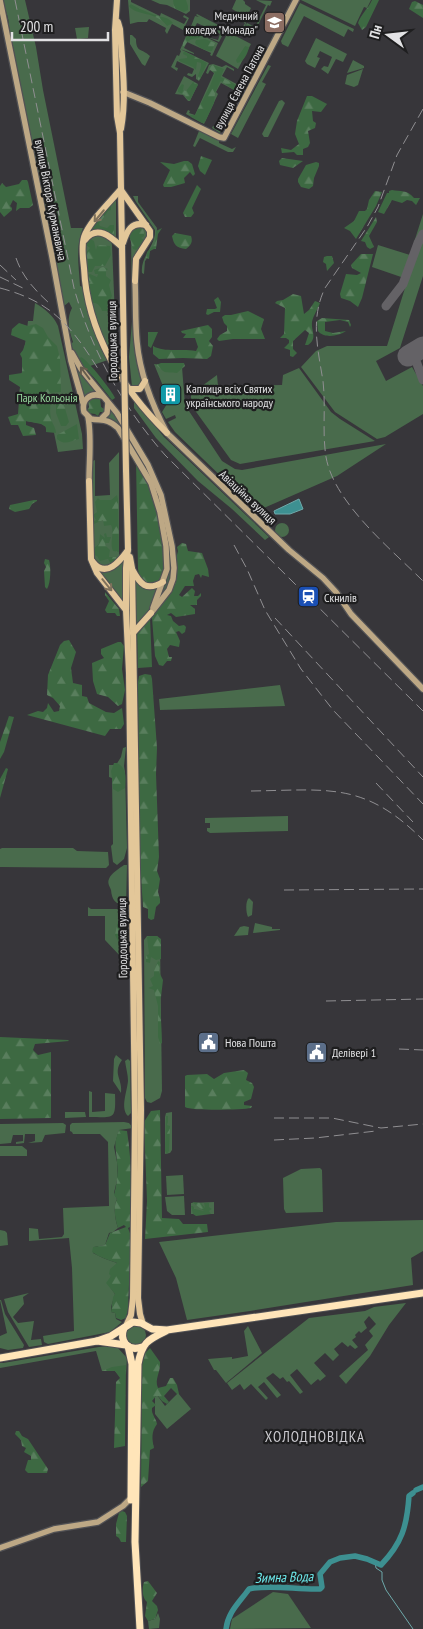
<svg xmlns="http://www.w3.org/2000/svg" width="423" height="1629" viewBox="0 0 423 1629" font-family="'PT Sans Narrow',sans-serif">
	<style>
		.green { fill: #496b4c }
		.forest { fill: url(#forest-firs) }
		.water { fill: url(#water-ripples); stroke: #6ea9aa }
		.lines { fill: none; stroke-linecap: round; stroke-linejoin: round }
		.stream { stroke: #6ea9aa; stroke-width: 1 }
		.river { stroke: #3d9091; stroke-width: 5.5 }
		.taxiway { stroke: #646266; stroke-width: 9 }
		.runway { stroke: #646266; stroke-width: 21 }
		.secondary-casing { stroke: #525255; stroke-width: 8 }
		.primary-casing { stroke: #525255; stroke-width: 8 }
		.highway-casing { stroke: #525255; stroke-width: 9 }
		.secondary { stroke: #bda885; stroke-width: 5.5 }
		.primary { stroke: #e3c799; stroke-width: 6 }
		.highway { stroke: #ffe5b9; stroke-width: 7 }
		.rail { stroke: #908f92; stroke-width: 1; stroke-dasharray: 10 5; stroke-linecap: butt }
		.primary-bridge-casing { stroke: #525255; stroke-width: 8; stroke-linecap: butt }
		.primary-bridge { stroke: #e3c799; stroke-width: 6 }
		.oneway { stroke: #80725c }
		.oneway2 { stroke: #665c4d }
		.labels { text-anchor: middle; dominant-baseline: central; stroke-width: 4.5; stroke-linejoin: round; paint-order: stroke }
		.poi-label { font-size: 12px; fill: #e2e2e4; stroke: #1e1e1f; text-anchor: start }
		.street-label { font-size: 12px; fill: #e2e2e4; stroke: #1e1e1f }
		.park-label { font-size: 12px; fill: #96d99c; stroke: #1e1e1f }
		.water-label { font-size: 14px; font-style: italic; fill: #6ce7e9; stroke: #1e1e1f }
		.quarter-label { font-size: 15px; letter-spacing: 1px; fill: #cccbd0; stroke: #1e1e1f }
	</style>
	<defs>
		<pattern id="forest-firs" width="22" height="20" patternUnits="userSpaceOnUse" patternTransform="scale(1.25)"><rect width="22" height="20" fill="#3d6942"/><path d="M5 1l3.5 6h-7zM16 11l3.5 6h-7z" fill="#597e5d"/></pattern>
		<pattern id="water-ripples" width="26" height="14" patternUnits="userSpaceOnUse" patternTransform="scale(1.25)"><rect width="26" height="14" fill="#3d9091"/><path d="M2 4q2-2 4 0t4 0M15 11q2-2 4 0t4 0" fill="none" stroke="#3f7576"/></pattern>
	</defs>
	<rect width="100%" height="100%" fill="#37363a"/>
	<g class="green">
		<path d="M3 0H25L36 47 43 90 71 228H83C75 247 79 266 80 286L83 287C87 312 97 337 108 360L84 368 76 357 71 344 73 342C69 330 66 320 72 308L69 302 64 306 9 26C9 17 5 10 3 0Z"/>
		<polygon points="128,0 131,0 131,2 160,16 161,13 184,24 187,19 183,17 184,15 189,18 183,30 172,24 167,34 165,31 166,28 149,19 147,22 138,22 130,24"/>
		<polygon points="151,0 190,0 190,11 186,14 167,5 160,4"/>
		<polygon points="236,0 243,0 245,2 245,4 251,8 245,21 246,23 245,27 247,23 255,27 266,5 256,0 272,1 270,6 268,5 254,33 243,27 245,23 236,18 239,13 232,9"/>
		<polygon points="301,0 371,0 367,8 364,7 355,26"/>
		<polygon points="300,3 354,29 353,32 348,29 344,37 304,16 288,47 282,44 281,41"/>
		<polygon points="197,14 224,28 225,30 219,42 207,37 218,40 220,34 197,23 194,29 203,35 190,29 195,16 199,17 196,15"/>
		<polygon points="89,27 88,38 77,39 75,28"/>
		<polygon points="189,29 218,43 212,56 210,55 211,53 187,42 184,48 194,53 194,54 180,49 209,63 199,81 196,79 196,74 192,77 187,75 188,73 192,74 194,69 177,61 175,67 178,68 177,71 171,67 177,55 179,56 181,51 180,50"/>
		<polygon points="228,32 251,44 238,69 216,56"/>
		<path d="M130 35H132L136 39C136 53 142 48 150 56L145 66 142 64 130 44Z"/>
		<polygon points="316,38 347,54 343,62 336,59 328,74 321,69 324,66 328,67 332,57 320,51 317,57 320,58 315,68 307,64 305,61"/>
		<polygon points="353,60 364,66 364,68 347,73"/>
		<polygon points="213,64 222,67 226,65 234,69 234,71 227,67 222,76 242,87 246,83 238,99 231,96 234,90 221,83 216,92 218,94 204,124 186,114 188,110 190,111 189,113 195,115 214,73 210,70 208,74 206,73 209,65"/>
		<polygon points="268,65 271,66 262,82 266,84 238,138 231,134"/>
		<polygon points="363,69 358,85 354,87 345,84 347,75"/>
		<polygon points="184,76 198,84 190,101 188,101 183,95 175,94"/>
		<polygon points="230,98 237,101 220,133 212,128 213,126 220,129 235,101"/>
		<polygon points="282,100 285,103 268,137 264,137 262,134 279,101"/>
		<polygon points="199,131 219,140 219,143 232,149 236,147 233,152 228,152 200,138 195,147 193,146"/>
		<path d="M133 196H138V202L157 228 156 249H151L146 260 145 261 144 274 142 273C140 256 156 246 155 230L136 202Z"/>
		<polygon points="116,199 116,238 87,233"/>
		<polygon points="423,214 423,231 417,242 404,278 372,267 378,245 410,255"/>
		<polygon points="143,226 147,231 148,237 135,257 134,343 142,380 138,387 132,387 129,357 132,321 131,231"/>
		<polygon points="100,234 111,241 112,245 117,365 100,332 87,288 85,246 87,240"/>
		<polygon points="423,235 423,276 400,348 376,361 386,381 412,367 423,386 423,414 385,437 377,439 335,412 301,367 316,351 327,346 387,346 419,243"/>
		<path d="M35 303C45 309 53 315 58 326L82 434 83 449 58 452 53 428 46 429 45 424 19 420V396L28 321H33Z"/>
		<polygon points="73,362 96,391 84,396 79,386"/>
		<polygon points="154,364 182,367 185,405 222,461 235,469 242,470 386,444 337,476 257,511 175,432 168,422 176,418 175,415 166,419 162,412 170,399 173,399 177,393 163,386"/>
		<polygon points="299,368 331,412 340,419 375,441 240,464 231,460 194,409 191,402 191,394 217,375 218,386 282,385 283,375"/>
		<polygon points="134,400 164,437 269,537 265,540 232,509 198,481 156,438 134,408"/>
		<path d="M111 410C126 430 153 473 159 497 163 509 165 522 168 534 171 548 174 565 171 579 168 589 163 595 157 602L168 574 169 566 161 511 134 450 106 418Z"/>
		<path d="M119 452V556C117 566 110 565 101 566L93 559 91 462 95 460V496L110 495 109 463Z"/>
		<circle cx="282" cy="530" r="7"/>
		<polygon points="123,562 124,603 96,568 112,570"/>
		<polygon points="134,579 159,586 150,611 134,629"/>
		<polygon points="280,685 285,706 160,710 159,699"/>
		<polygon points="126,747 124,766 125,772 127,848 124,859 117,865 113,862 111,846 113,844 112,778 109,777 109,765 116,765 121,757 123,748"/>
		<polygon points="288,816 288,831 210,833 207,831 207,828 210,828 210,823 205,823 205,818"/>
		<polygon points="2,848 73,848 77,851 108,852 109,865 106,868 0,867 0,849"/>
		<path d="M124 865H127L126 906C115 904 112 900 111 890 110 887 107 883 109 879 111 873 120 868 124 865Z"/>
		<path d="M249 898 253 902 252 915 248 917C246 913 245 901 249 898Z"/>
		<polygon points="88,907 91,909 119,909 126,914 126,920 122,926 123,956 122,958 105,940 105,916 88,916"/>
		<polygon points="255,923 272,927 272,929 280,929 280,930 253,933"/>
		<polygon points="244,926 249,927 248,935 234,936 240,927"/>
		<polygon points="147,936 157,936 160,940 162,1091 160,1098 151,1103 147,1102 145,1098 144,940"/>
		<path d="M116 1055 122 1060C112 1074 123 1079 121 1093L113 1081 114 1059Z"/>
		<path d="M128 1059 130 1061 131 1113 128 1116C120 1108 127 1092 128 1081 128 1075 126 1068 125 1061Z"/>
		<path d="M89 1091 92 1092V1112L105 1111V1093L115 1094C116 1121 114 1117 89 1117Z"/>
		<polygon points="65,1112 85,1112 86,1117 65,1118"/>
		<polygon points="172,1112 172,1150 170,1153 165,1154 165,1117 166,1113"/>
		<path d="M124 1122 129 1123 133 1128 119 1130 114 1147 117 1162V1180L114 1193 117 1199C113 1207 115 1220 118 1228L113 1232 109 1233 105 1245 94 1247 93 1253C100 1257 108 1260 117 1263L111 1275 110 1287 115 1294 111 1307V1312L115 1313 116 1319 122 1322 110 1332 48 1344 44 1342 43 1336 74 1331 72 1268 69 1238 29 1241V1228L38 1229 39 1239 62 1237 64 1234 63 1208 109 1206 108 1142 100 1134H73L72 1132 70 1131V1125L72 1123Z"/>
		<polygon points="63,1123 66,1125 65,1133 45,1135 42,1142 28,1143 35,1141 35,1134 25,1134 24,1143 16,1144 16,1142 23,1141 23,1135 13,1135 11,1143 0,1144 0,1124"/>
		<polygon points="0,1146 22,1146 27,1150 27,1156 0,1156"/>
		<polygon points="320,1168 322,1170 323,1212 286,1213 284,1209 283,1178 301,1169"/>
		<polygon points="183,1175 184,1194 167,1195 166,1176"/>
		<polygon points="184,1196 185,1215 172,1215 167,1211 165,1197"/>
		<polygon points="214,1202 214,1214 191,1214 191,1203"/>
		<polygon points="423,1220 423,1251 411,1258 413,1285 250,1311 187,1320 176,1278 159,1242 336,1222"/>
		<polygon points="0,1230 5,1231 7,1233 8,1245 0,1246"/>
		<polygon points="29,1293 23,1297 24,1304 13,1317 18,1323 34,1321 31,1340 41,1339 42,1345 29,1347 8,1312 4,1299"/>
		<polygon points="0,1300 1,1300 5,1314 24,1345 23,1348 8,1350 0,1348 0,1336 7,1333"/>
		<polygon points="406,1303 389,1325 370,1356 346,1384 339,1376 368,1350 365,1345 373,1336 369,1331 376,1324 369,1316 364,1322 367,1328 361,1333 359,1331 355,1335 356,1337 352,1340 358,1347 355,1349 350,1345 348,1347 342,1342 334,1349 339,1355 333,1361 325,1353 314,1363 326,1376 320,1381 318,1379 311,1385 297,1369 290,1375 303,1392 300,1394 289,1381 287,1382 283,1377 280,1379 273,1373 266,1378 281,1395 277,1398 264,1382 258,1387 268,1398 266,1400 251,1384 244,1390 240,1384 232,1390 227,1383 309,1318 365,1311 374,1307"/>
		<circle cx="136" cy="1335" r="10"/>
		<polygon points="248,1326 262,1353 226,1383 216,1370 214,1370 208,1359 232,1357 232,1359 248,1356 244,1331"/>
		<polygon points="110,1346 118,1348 127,1358 126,1374 121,1378 115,1371 102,1371 96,1351 0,1368 0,1363 3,1363 99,1347"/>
		<polygon points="178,1393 191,1409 167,1429 155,1414 155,1397 157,1395 165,1406"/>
		<polygon points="273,1592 288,1594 311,1628 230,1629 232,1619"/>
		<polygon points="158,1613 160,1619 159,1628 149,1629 148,1621 155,1619"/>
	</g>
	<g class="forest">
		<polygon points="173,0 186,0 188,6 188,10 184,12 174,8"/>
		<path d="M372 0H379L366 27 362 30 358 23C361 14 368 9 372 0Z"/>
		<polygon points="415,1 423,5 423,18 409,9 412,2"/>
		<path d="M131 4C133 6 156 16 158 16 165 18 168 17 173 23L167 26C157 11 135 16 129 6Z"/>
		<path d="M190 31 201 37C192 40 190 37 183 48V43Z"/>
		<path d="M205 39 215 43 212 51C207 52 198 47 195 43L196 40Z"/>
		<path d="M245 46 249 47C248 53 243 63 237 63L236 60Z"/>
		<path d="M184 51 207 63 200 79 198 80C197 74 202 69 201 63L197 62 196 70 193 67 179 61V59L187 58V56L183 54Z"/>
		<polygon points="213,65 224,69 221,77 240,87 242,91 238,98 236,98 233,95 234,90 221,81 220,82 215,93 214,103 205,122 202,123 191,117 190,115 195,115 210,86 215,73 209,69 211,66"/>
		<polygon points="193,82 198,85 190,100 187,99 185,95 178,92 178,89 182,84 184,85 183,90 186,91"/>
		<polygon points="307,96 312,96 327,104 321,112 312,111 313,121 316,123 315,128 308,131 310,143 308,147 303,149 303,155 297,155 294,152 282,153 281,148 291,150 299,144 295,134 297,121"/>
		<polygon points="201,156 212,160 205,175 200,171 198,166"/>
		<polygon points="282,158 303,161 293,168 280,165 279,161"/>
		<polygon points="184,161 188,161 192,164 195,174 193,176 190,172 184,178 185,183 171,187 164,187 163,185 170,170 160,162 174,164"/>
		<polygon points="316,162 319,163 319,166 314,178 313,186 309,189 301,187 298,182 298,179 306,165"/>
		<polygon points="22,180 27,180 28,182 33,205 29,208 20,208 16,211 17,203 13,200 10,206 12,208 12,210 4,217 0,212 0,186 2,183 6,187 19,184"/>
		<polygon points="197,185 201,189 192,208 194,213 191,217 185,217 183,213"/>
		<path d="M392 190C400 192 407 189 414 198H420L416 205 412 201 407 200 402 203 392 200 384 214 378 212 387 193H389V191Z"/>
		<polygon points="375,191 382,192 376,206 356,239 350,231 344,228 354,221 359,211 365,211 367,209 369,200"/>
		<polygon points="109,206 111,206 111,210 108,211 99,224 100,226 107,228 110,225 114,225 114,234 111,236 89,233 91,227"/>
		<polygon points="376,217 377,222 369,236 374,247 370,249 367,247 365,242 361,241"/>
		<path d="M140 227C144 229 144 231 144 236L141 238 146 241 136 250 133 249 129 235 133 228Z"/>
		<polygon points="162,228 158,234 156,248 150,251 149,259 146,258 147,252 155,244 156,231"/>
		<path d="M175 233 191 236C193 242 191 245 186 249 176 248 174 245 172 236Z"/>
		<polygon points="89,238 94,241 96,250 97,246 100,245 110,246 111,255 105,266 95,266 92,272 87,272 88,261 86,253 90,248 86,245"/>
		<polygon points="361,254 373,254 362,298 358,307 350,301 341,298 340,294 346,274 357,275 361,273 352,268 351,265"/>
		<polygon points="327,256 332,256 334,263 327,271 326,264 323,262 324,257"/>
		<path d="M103 267 108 269 106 271V276L111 280 109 285 112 296 107 306 108 311H102C101 307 97 302 92 303L88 284 91 282 87 279 86 276 90 274 97 277 98 274H95L94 270Z"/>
		<path d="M293 294 301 296 304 314 309 310 315 301 320 303C318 309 313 316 312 322 311 332 318 338 308 345H305L309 333 305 330 293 341V349L297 353 293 357 290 356V350L284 348 289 343V340L286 338H270H280L284 334 285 308 275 303 277 301 283 300Z"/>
		<polygon points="218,297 221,302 220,312 214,312 208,315 206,314 207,309 215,309 217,308 214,300"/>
		<polygon points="248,311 264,319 261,329 265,339 233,339 219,341 217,339 220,335 227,331 227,326 224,323 222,317 225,315 231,315"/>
		<path d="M322 318 349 320 351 325 350 327 348 322 340 320 325 322V331L333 333 346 331C339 336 324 339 318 331L317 321Z"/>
		<path d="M19 323 28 326 36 324 43 328 48 337 57 346 60 358 61 392 49 393C52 404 49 409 51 418 52 424 56 427 56 433L46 432V427L41 424 26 421V425L34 428 36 435 23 436 18 425H11L8 417 18 414 20 387 9 380V375L22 373V358L20 354 23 350 26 341 11 335 12 329Z"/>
		<path d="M208 325 212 329V337L209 341 213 346 211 356 207 359 183 358 159 359 153 354V346C165 353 182 348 196 351L198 347 195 338H183L186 334 182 333 181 331Z"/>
		<polygon points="148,332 158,332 151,348 148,346"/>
		<path d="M81 357C87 359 113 392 115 398L112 400 97 381 78 360Z"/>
		<path d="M161 363H184L185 366 177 373C162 372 167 374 156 365Z"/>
		<polygon points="98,397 100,398 101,407 106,410 105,412 100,412 98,416 95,414 88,413 87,411 89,407 88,401 89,399"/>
		<polygon points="62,398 69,422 66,426 61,426 56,413 56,402"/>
		<path d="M77 424 79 439C70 441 65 446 57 439V435Z"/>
		<path d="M136 461C140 469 146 477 149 485 155 501 172 563 164 577 161 581 156 583 151 585L140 580 138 569Z"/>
		<path d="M117 495 118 499 119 552 113 551C109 542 115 534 111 525L104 526 103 520 94 524 93 522 96 520 93 515 97 512 95 502 98 498 100 500H111Z"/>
		<polygon points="34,500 37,500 37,501 32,504 29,509 15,512 9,509 10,505"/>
		<polygon points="106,533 107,537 111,537 109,543 106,543 105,545 110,550 109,557 116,557 116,562 111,564 108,559 100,561 97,556 94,555 94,548 99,544 100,534 105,538 104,534"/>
		<polygon points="182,543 186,544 188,551 202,553 208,569 209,577 202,575 201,578 199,574 195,575 193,581 194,586 185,586 179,595 182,597 192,588 195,591 194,596 198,596 201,593 201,596 197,600 197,605 190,605 195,609 195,614 176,617 171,613 167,615 171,616 173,621 179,626 184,625 186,627 185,632 182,634 179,631 176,632 180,641 179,647 170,645 167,649 169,657 172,657 171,661 167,661 163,666 159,665 155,656 152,618 153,612 169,586 178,551 177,547"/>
		<path d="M45 559 49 560C51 566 51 583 47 589L45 587 44 571 46 567 44 563Z"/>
		<polygon points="105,592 119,609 120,616 117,616 115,613 107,613 105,610 109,601 105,595"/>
		<polygon points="150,617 152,667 138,668 137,631"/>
		<polygon points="69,640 76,652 71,668 73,683 82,685 82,696 87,697 89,703 106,712 114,713 122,708 124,724 121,729 110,729 105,736 27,715 38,711 43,712 47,708 48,703 54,712 59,711 60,706 53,698 47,695 48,675 60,645 64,641"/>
		<polygon points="118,642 121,642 124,646 122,669 125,690 122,704 118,706 108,697 97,694 93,681 92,663 104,658 101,654 101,649"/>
		<polygon points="145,674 151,675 152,679 157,748 156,774 159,857 157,871 160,879 158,892 160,899 160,903 156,907 154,919 151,920 148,918 148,909 143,907 139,846 140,835 138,817 139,804 138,682 139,676"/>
		<polygon points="9,716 14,717 4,752 0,759 0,742"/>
		<path d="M114 763H117C127 768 126 778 125 788L118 792 113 789V787L111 771Z"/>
		<polygon points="6,768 8,769 0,798 0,779"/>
		<polygon points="124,920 125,925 123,927 123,930 127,937 123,943 122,955 121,947 115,935 118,921"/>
		<polygon points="150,936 157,936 161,939 161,959 156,960 151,957 150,963 146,962 146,956 149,954 147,937"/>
		<polygon points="158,961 160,962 159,972 163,980 161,997 160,999 162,1043 160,1044 158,1037 158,1006 154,990 148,988 153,986 150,979 154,976 154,971"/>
		<polygon points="0,1037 68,1040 69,1041 35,1044 33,1050 38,1055 51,1052 51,1118 0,1119"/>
		<path d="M244 1070 248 1073 246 1080 252 1083 254 1087 251 1099 244 1102V1105L252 1106 251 1108C242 1110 191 1111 185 1107V1076L187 1075 207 1074 214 1079 224 1073Z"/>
		<polygon points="160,1110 162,1218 179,1219 183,1224 207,1224 208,1232 145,1239 147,1201 144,1122 151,1111"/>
		<polygon points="166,1116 168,1116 168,1122 167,1125 170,1126 169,1151 167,1154 165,1151"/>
		<path d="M119 1130 127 1131C130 1149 131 1168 131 1186 132 1200 130 1213 132 1226L128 1228 131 1236 128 1308 126 1318 121 1320 116 1318 115 1313 111 1312 113 1297 115 1294 106 1283 111 1276 109 1274 110 1269 117 1263C108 1260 99 1257 92 1252L93 1247 105 1245 110 1233 126 1227 124 1225 118 1228C115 1220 113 1207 117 1199L114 1195C117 1184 118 1173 117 1162 116 1146 113 1146 119 1130Z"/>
		<polygon points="192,1202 201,1203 205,1208 204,1203 209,1203 209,1207 212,1209 209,1211 211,1214 196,1216 193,1214 191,1206 193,1206 195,1209 204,1211"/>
		<path d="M150 1348 160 1362C161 1372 154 1379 158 1388L166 1386 170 1378H173L177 1385 179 1394H177L171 1388 164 1396 169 1402 167 1404 162 1401 158 1396H156L152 1401 156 1405 152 1408C151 1414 156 1418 157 1424 151 1432 152 1439 154 1448L150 1450 148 1481 141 1487 142 1365 145 1353Z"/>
		<polygon points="126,1365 125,1446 114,1448 116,1382 120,1378 115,1371 102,1371 112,1367"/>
		<polygon points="16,1431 19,1431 22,1436 28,1439 48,1469 47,1473 28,1473 25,1470 28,1460 31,1460 31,1456 24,1452 26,1448 22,1446 21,1440 15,1434"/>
		<polygon points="122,1511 125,1512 127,1516 126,1542 121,1542 119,1538 116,1536 116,1524 119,1513"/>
		<path d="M148 1581 157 1593 152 1601 157 1606 158 1610 155 1619 148 1621 145 1616 147 1602C142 1598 142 1588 144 1582Z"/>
	</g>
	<polygon class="water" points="299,499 303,509 290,514 275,514 274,511"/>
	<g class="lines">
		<polyline class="stream" points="375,1562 376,1568 382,1572 382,1580 386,1590 413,1629"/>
		<g class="river">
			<polyline points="416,1490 423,1487"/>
			<path d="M226 1629C228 1612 239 1603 249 1589 269 1584 298 1590 320 1589L322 1587 320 1574 330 1562 340 1558 355 1556 367 1559 381 1565C402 1543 407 1526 409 1496L413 1493"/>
		</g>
		<g class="taxiway">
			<polyline points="386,306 403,284 418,243 423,234"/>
			<polyline points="413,353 423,380"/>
		</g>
		<polyline class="runway" points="408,356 423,347"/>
		<defs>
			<g id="secondary">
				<polyline points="0,0 52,257 71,361 83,403"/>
				<polyline points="123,92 150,103 219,137 224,138 296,0"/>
				<path d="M135 281C136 301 135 322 137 342 140 374 152 405 167 433L289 550 323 578 336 592 351 614 423 689"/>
				<polyline points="72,353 81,369 117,413 148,465 161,495 172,546 174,568 173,579 169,590 151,613"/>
				<path d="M102 396C90 392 81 400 84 412L91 419C103 421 107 418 118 428L151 483 160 512 166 546 167 569 153 608"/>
				<path d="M88 417C92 437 89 460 89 481"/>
				<polyline points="102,418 107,413 108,403"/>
				<polyline points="0,1548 54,1529 98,1522 123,1506 131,1498"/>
			</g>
			<g id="primary">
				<polyline points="117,0 115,30 117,116 120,133 124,358"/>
				<path d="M118 22 120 29C122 62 127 96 121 129"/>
				<path d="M121 189C110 202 89 222 84 237 81 247 83 258 84 268 87 332 122 389 167 433"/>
				<polyline points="121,190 150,231 150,237 136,259 135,281"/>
				<path d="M85 240C97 224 111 237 122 247"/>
				<path d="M123 243C127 231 131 221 146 225"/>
				<polyline points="129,389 140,389 145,381"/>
				<polyline points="89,481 91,559 97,573 125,609"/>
				<polyline points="130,557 132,568 141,1110 138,1298 140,1314 143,1324"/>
				<path d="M93 562C106 579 120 561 128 550"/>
				<path d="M132 569C140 584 146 592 163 582"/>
				<polyline points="133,633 151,613"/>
				<polyline points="126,1326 131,1315 133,1298 135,1117 129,673 126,610 126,568 128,549 126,470"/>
			</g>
			<g id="highway">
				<path d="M124 1328C119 1341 128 1352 142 1347"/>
				<polyline points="97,1341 126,1345"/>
				<polyline points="128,1346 132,1364 131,1500"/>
				<polyline points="0,1358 97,1341 111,1336 133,1322 141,1323 152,1329 167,1330 423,1293"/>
				<path d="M140 1629 135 1542 138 1364C142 1343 147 1340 166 1331"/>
			</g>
		</defs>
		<use href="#secondary" class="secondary-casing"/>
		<use href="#primary" class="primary-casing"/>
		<use href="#highway" class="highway-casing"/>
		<use href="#secondary" class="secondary"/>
		<use href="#primary" class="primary"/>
		<use href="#highway" class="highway"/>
		<g class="rail">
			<path d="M15 0 74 288C91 350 123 407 165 455L423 711"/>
			<path d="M423 109 397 155 378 207 367 227 325 288C310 319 318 350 323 381 326 407 322 432 326 457 334 503 391 549 423 581"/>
			<path d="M16 258C23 278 35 290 50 304"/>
			<polyline points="0,265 16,280"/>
			<polyline points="0,277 27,290"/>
			<path d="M0 288C53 302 72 327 100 372"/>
			<polyline points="234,545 247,569 265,610 301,669 333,710 423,804"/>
			<polyline points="275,618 423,777"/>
			<polyline points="376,783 413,822"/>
			<path d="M251 791C328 790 364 781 423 840"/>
			<polyline points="284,890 423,889"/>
			<polyline points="326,1001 423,999"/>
			<polyline points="399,1049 423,1050"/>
			<polyline points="274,1118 332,1118 381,1128 423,1124"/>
			<polyline points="274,1140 315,1138 376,1131"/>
		</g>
		<defs>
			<polyline id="primary-bridge" points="124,358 126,470"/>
		</defs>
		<use href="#primary-bridge" class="primary-bridge-casing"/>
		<use href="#primary-bridge" class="primary-bridge"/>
	</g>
	<defs><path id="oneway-shaft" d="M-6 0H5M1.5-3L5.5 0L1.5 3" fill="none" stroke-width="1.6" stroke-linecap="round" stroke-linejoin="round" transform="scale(1.25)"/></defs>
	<g class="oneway">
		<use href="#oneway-shaft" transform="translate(99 216) rotate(130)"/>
		<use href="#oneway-shaft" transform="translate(107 585) rotate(51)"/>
	</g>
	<use class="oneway2" href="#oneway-shaft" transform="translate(85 373) rotate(-127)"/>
	<defs>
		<symbol id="university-square" viewBox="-11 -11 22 22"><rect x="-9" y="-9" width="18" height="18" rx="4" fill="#8d6e63" stroke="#1e1e1f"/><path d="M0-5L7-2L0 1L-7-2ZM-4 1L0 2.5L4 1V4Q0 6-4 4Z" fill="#fff"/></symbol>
		<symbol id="building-square" viewBox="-11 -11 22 22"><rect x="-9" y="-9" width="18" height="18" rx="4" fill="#0f9aa8" stroke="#1e1e1f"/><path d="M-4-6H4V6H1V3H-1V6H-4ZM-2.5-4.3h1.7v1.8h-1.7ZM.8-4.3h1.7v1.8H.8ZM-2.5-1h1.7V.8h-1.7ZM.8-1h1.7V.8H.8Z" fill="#fff"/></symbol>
		<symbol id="station-square" viewBox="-11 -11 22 22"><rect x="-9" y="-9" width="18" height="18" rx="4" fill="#1a4fb4" stroke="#1e1e1f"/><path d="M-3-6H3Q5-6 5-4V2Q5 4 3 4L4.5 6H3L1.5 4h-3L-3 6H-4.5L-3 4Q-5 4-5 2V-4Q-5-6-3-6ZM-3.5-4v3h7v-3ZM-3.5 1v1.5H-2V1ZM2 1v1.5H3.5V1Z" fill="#fff"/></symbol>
		<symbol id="civic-square" viewBox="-11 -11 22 22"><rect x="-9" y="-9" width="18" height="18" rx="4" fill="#5c6f8a" stroke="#1e1e1f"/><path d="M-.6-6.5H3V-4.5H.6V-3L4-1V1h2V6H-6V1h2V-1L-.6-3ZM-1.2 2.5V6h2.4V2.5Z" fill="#fff"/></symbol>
	</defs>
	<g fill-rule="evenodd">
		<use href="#university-square" x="262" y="10" width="25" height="25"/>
		<use href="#building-square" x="158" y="382" width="25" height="25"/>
		<use href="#station-square" x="296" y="584" width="25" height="25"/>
		<use href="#civic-square" x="196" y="1030" width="25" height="25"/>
		<use href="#civic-square" x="304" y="1040" width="25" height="25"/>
	</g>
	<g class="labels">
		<g class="poi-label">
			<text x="258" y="15" text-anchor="end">Медичний<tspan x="258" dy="14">коледж "Монада"</tspan></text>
			<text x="186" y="388">Каплиця всіх Святих<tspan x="186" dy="14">українського народу</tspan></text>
			<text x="324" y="597">Скнилів</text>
			<text x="225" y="1042">Нова Пошта</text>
			<text x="332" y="1052">Делівері 1</text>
		</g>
		<g class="street-label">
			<text transform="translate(239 87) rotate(-62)">вулиця Євгена Патона</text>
			<text transform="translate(51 200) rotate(79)">вулиця Віктора Курмановича</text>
			<text transform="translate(112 341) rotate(-91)">Городоцька вулиця</text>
			<text transform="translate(248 497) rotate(43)">Авіаційна вулиця</text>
			<text transform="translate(122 938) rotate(-91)">Городоцька вулиця</text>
		</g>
		<g class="park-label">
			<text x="47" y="397">Парк Кольонія</text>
		</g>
		<g class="water-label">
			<text transform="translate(284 1577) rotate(-2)">Зимна Вода</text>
		</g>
		<g class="quarter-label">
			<text x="315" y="1436">ХОЛОДНОВІДКА</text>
		</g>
	</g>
	<g transform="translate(388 35) rotate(285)" stroke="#1e1e1f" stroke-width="4" paint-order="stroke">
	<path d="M0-4L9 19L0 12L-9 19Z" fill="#e2e2e4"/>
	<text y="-8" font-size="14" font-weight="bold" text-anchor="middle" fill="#e2e2e4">Пн</text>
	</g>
	<path d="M12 32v8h96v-8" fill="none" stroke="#e2e2e4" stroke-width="2.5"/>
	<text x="20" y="32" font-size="15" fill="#e2e2e4" stroke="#1e1e1f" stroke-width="4" paint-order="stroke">200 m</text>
</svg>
